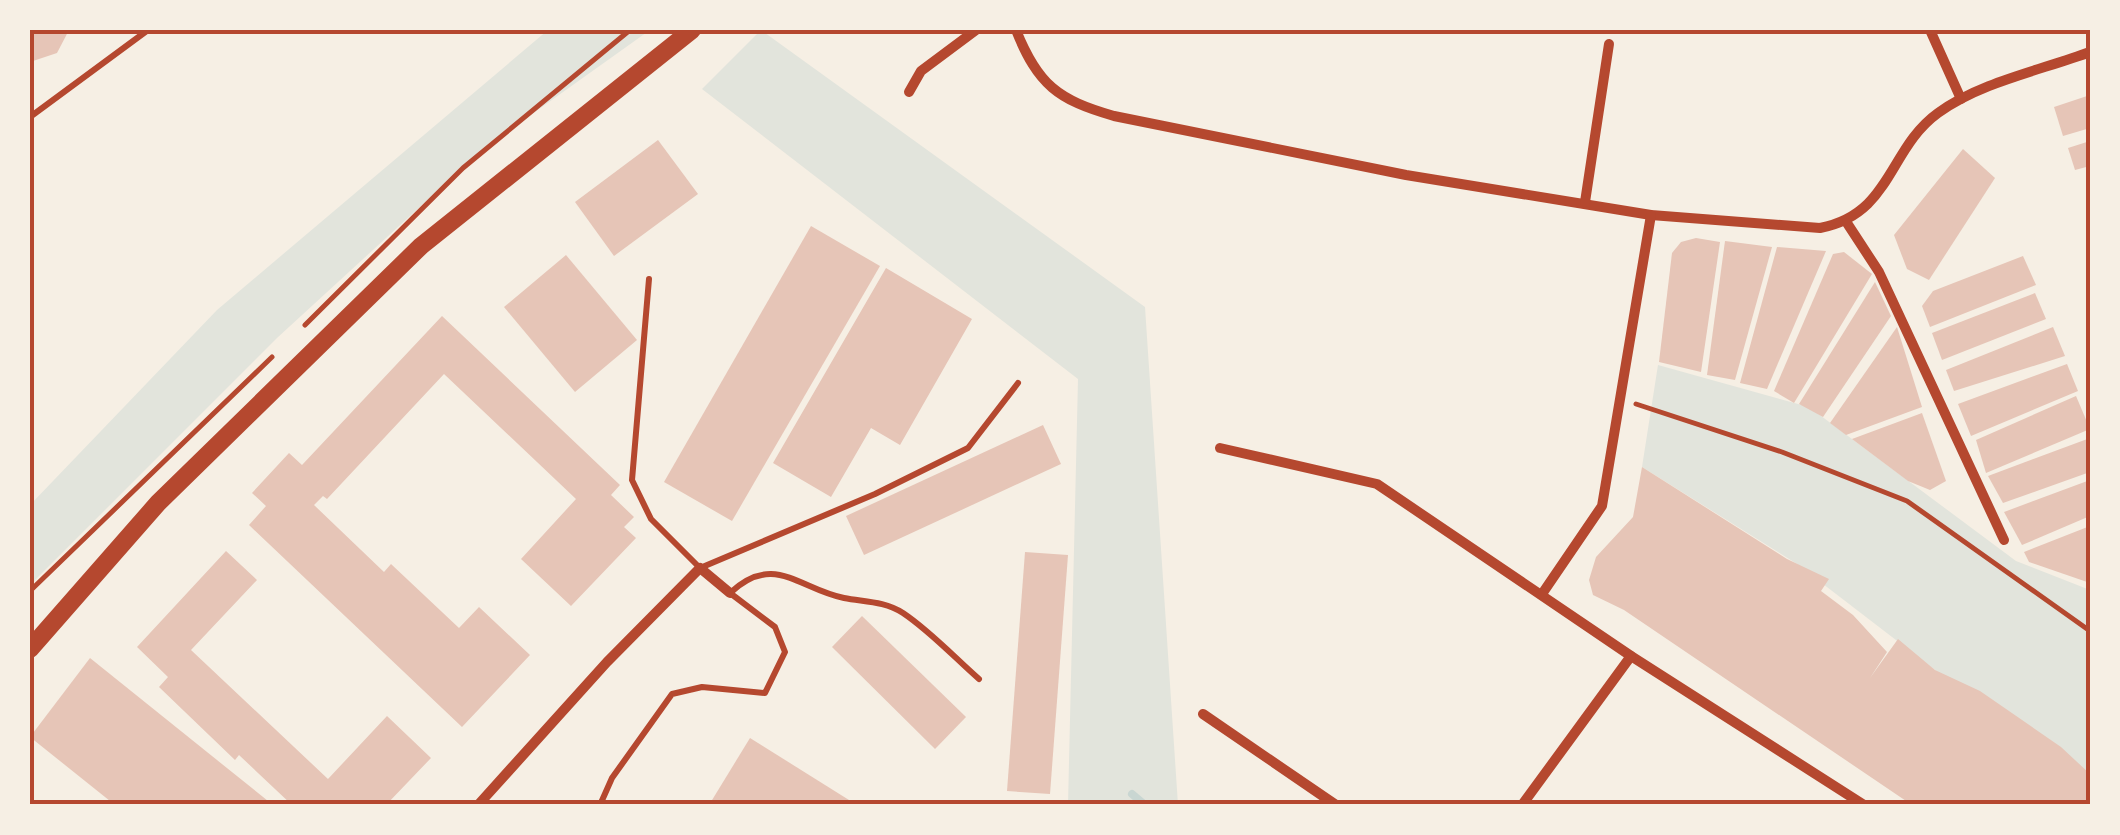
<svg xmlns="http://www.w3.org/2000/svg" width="2120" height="835" viewBox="0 0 2120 835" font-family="Inter,sans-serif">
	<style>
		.green { fill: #e2e4dc }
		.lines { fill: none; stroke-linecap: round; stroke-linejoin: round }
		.stream { stroke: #c9d6d2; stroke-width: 8 }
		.building { fill: #e6c5b7 }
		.path { stroke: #b5482f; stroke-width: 5 }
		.service { stroke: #b5482f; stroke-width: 6 }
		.minor { stroke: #b5482f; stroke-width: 10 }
		.primary { stroke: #b5482f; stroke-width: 18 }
		.neatline { fill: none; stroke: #b5482f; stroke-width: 4 }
	</style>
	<rect width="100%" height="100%" fill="#f6efe4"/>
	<g class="green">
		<polygon points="548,30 650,30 483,149 277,338 30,585 30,505 217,310"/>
		<polygon points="761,30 1145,307 1178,805 1068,805 1078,379 702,89"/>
		<polygon points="1658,365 1809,407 2016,561 2090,590 2090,779 1935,670 1797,564 1642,467"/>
	</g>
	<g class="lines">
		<polyline class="stream" points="1132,794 1145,805"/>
	</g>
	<g class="building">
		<polygon points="30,30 69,30 57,53 30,62"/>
		<polygon points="2090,95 2090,128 2063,136 2054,107"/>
		<polygon points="658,140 698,194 614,256 575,202"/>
		<polygon points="2090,141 2090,166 2075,170 2068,148"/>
		<polygon points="1963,149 1995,178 1929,280 1907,269 1894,235"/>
		<polygon points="811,226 880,266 732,521 664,482"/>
		<polygon points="1696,238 1720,242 1701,372 1659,362 1672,253 1681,242"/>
		<polygon points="1725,241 1772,247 1735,380 1707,375"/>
		<polygon points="1777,247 1826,251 1767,389 1740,383"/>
		<polygon points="1844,252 1872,274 1794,403 1774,391 1833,254"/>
		<polygon points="566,255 637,340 575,392 504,307"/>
		<polygon points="2023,256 2036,285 1930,327 1922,306 1933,291"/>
		<polygon points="886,268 972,319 900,445 871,428 831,497 773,463"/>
		<polygon points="1875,282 1891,316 1823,417 1799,404"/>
		<polygon points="2035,293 2046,319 1942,360 1932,333"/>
		<polygon points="442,316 620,485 611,495 634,517 624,527 636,538 571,606 521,559 576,499 444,374 327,499 323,496 314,505 384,572 391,564 459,628 479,607 530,655 462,727 249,525 266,506 252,493 289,453 302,465"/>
		<polygon points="1897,327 1922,407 1846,435 1830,423"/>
		<polygon points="2053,327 2065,356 1954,391 1946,370"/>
		<polygon points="2067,364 2078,391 1971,436 1958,404"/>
		<polygon points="2076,396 2090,429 1986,473 1976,440"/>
		<polygon points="1922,413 1946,481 1930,490 1908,481 1852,439"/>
		<polygon points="1043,425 1061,464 864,555 846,516"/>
		<polygon points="2090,438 2090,472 2003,503 1988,476"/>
		<polygon points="1642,467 1787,559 1829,579 1821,591 1853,615 1887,652 1870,678 1898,639 1935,670 1980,691 2061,747 2090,774 2090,805 1912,805 1624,610 1593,595 1589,580 1596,557 1633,517"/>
		<polygon points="2090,480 2090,516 2022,545 2004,512"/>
		<polygon points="2090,526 2090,583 2029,562 2024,552"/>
		<polygon points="226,551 257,580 191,650 328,779 387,716 431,758 386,805 292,805 239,755 235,760 159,687 168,677 137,647"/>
		<polygon points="1025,552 1068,555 1050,794 1007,791"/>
		<polygon points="862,616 966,717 935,749 832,647"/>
		<polygon points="90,658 273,805 115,805 30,737"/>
		<polygon points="750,738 857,805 709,805"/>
	</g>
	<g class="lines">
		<g class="path">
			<polyline points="305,325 463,168 630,30"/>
			<polyline points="1636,404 1782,452 1907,501 2090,631"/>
			<polyline points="30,591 272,357"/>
		</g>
		<g class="service">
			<polyline points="30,117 148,30"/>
			<polyline points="649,279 632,480 651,519 700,568 875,494 968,448 1018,383"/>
			<path d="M600 805 612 778 672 694 702 687 765 693 785 652 775 627 730 593C774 552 799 589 844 598 865 602 884 601 903 613 930 631 955 658 979 679"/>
		</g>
		<g class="minor">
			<path d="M1016 30C1038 85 1058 100 1114 116L1406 175 1651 215 1820 228C1892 214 1888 149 1938 113 1980 82 2042 70 2090 52"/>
			<polyline points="1930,30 1961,99"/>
			<polyline points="909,92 921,71 976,30"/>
			<polyline points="1585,202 1609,44"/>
			<polyline points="1847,223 1879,272 2004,540"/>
			<polyline points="1220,448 1377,484 1631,656 1864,805"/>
			<polyline points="1542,594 1602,506 1651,215"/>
			<polyline points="1203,714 1336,805"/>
			<polyline points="478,805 607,662 700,568 730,593"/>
			<polyline points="1522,805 1631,656"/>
		</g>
		<polyline class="primary" points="30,649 158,503 421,246 692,30"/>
	</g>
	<rect width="2120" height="835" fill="none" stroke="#f6efe4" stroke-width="65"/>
	<rect x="32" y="32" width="2056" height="770" class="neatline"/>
</svg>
